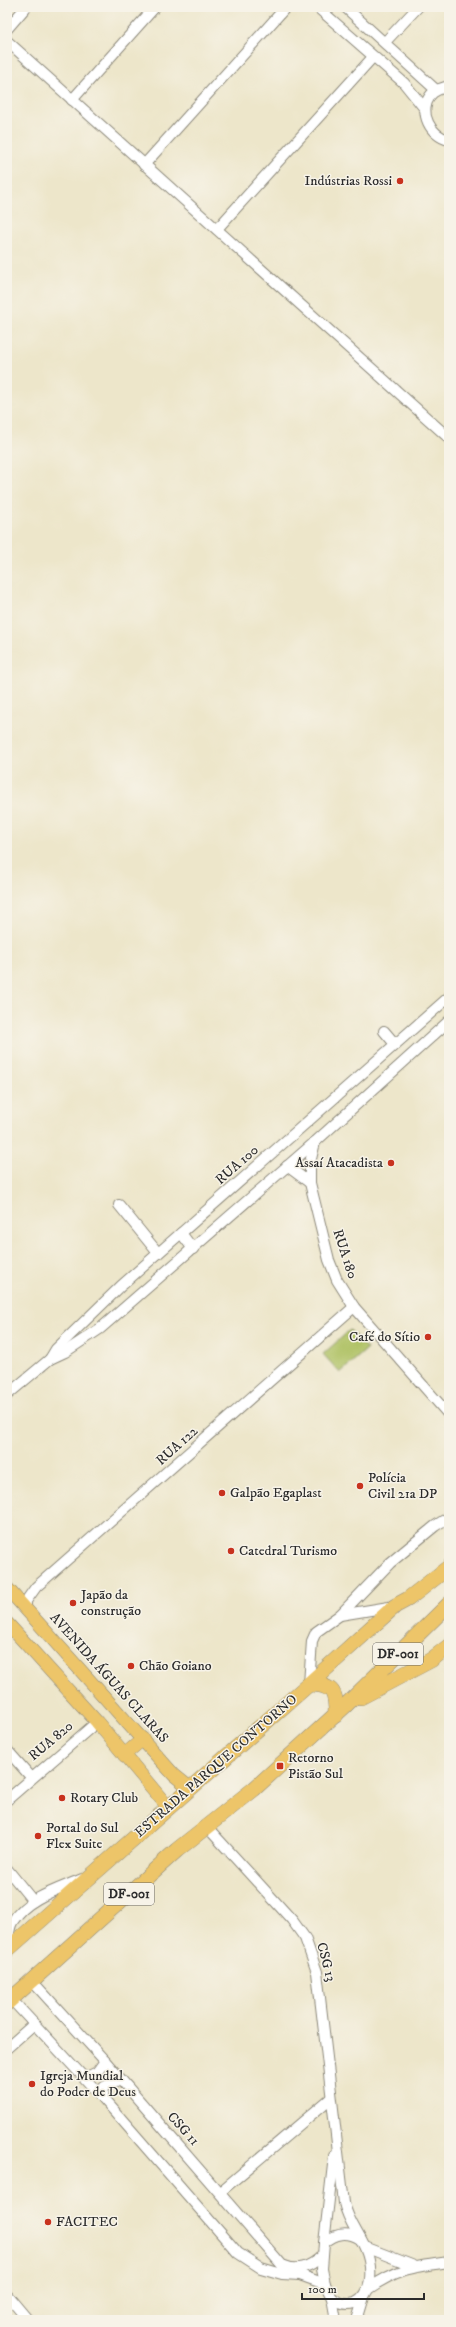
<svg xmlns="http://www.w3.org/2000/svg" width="456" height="2327" viewBox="0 0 456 2327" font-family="'IM FELL DW Pica',serif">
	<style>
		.pitch { fill: #b1c367; stroke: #6e7749 }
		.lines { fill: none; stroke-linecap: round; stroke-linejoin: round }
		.minor-casing { stroke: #8c887a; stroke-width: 12 }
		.major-casing { stroke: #8c887a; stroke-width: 14 }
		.highway-casing { stroke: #8c887a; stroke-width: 16 }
		.minor { stroke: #fff; stroke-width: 10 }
		.major { stroke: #edc569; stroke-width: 13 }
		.highway { stroke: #edc569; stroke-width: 15 }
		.poi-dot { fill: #c8321e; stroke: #f7f3e8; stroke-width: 1.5 }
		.labels { text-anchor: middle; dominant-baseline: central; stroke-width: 3; stroke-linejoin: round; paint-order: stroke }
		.shield { fill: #f7f3e8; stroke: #686764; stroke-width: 1 }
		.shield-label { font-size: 13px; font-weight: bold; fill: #2b2b2b }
		.poi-label { font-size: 14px; fill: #2b2b2b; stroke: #f7f3e8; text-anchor: start }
		.street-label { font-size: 14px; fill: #2b2b2b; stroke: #f7f3e8 }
	</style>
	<rect width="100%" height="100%" fill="#f7f3e8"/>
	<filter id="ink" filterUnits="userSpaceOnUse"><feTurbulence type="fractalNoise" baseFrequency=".025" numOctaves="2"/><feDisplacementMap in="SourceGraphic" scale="8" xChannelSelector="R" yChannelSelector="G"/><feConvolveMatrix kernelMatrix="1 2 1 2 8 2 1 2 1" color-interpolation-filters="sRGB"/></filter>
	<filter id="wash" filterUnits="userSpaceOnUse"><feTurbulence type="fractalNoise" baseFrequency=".012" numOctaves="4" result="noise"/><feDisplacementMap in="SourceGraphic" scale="16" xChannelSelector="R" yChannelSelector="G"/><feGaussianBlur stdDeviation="0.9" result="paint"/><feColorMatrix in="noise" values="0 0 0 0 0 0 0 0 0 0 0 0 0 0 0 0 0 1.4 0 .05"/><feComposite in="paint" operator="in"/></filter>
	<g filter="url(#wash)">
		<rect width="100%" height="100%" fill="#ede6ca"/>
		<polygon class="pitch" points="350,1330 367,1349 340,1373 323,1354"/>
	</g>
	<g filter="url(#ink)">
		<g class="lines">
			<defs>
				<g id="minor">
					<polyline points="317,7 404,83 425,109"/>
					<polyline points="345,7 436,90"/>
					<polyline points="7,29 26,7"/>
					<polyline points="7,41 449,438"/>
					<polyline points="385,42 418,7"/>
					<path d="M449 86C442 88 434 90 430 96 418 113 431 136 449 140"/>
					<polyline points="72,100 155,7"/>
					<polyline points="144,165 286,7"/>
					<polyline points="217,229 373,57"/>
					<polyline points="384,1031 395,1044"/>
					<polyline points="315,1142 310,1163 310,1183 329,1260 337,1280 354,1307 449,1415"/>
					<polyline points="287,1166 310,1183"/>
					<polyline points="119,1205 158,1253"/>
					<polyline points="181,1233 193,1249"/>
					<polyline points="50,1359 65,1352 101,1328 315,1142 449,1021"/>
					<polyline points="7,1395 50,1359 56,1349 121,1286 449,997"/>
					<polyline points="26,1610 26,1601 36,1587 354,1307"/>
					<polyline points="340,1615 395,1606"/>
					<polyline points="309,1684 312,1641 316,1632 340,1615 390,1563 435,1526 449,1517"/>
					<polyline points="7,1750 31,1777"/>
					<polyline points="7,1800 97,1722"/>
					<path d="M207 1827 292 1920 305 1938 317 1972 344 2203C348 2221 358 2232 365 2248 372 2264 375 2294 355 2303 346 2306 339 2303 332 2298"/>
					<polyline points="7,1869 33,1901"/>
					<path d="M7 1939C10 1933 9 1926 13 1921 27 1898 59 1889 82 1879"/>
					<path d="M32 1981 105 2061 282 2265C298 2272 310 2267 322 2256"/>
					<polyline points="11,1999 103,2098 238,2253 261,2268 282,2274 300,2275 325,2284"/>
					<polyline points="7,2048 34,2024"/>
					<polyline points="85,2078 97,2072 105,2061"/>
					<polyline points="103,2098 104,2087 120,2079"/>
					<polyline points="220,2192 331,2098"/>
					<polyline points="324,2243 334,2156"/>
					<polyline points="365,2247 414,2266"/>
					<path d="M368 2289C399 2268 413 2267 449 2262"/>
					<polyline points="7,2295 28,2320"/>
					<path d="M336 2320 332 2298 325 2284 322 2269 324 2243C336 2233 347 2231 360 2239"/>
					<polyline points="357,2320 364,2297"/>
				</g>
				<g id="major">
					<polyline points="7,1588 174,1775 190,1788"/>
					<polyline points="7,1623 97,1722 168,1807"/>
					<polyline points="124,1755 143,1739"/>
				</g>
				<g id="highway">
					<path d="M309 1684C334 1685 336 1692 336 1715"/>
					<polyline points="361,1697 431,1660 449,1646"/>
					<polyline points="7,1950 309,1684 395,1606 408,1599 449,1567"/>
					<polyline points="7,2003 177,1850 254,1789 346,1705 449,1604"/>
				</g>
			</defs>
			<use href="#minor" class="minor-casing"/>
			<use href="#major" class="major-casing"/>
			<use href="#highway" class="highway-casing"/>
			<use href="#minor" class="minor"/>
			<use href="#major" class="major"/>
			<use href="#highway" class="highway"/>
		</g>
	</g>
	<g class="poi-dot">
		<circle cx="400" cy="181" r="4"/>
		<circle cx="391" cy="1163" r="4"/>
		<circle cx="428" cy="1337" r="4"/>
		<circle cx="360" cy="1486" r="4"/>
		<circle cx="222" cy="1493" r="4"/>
		<circle cx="231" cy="1551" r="4"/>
		<circle cx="73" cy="1603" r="4"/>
		<circle cx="131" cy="1666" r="4"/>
		<rect x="276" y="1762" width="8" height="8" rx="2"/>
		<circle cx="62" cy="1798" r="4"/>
		<circle cx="38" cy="1836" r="4"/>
		<circle cx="32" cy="2084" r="4"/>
		<circle cx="48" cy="2222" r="4"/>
	</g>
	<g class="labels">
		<g class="shield">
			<rect x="373" y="1643" width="50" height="22" rx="3"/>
			<rect x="104" y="1883" width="50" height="22" rx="3"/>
		</g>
		<g class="shield-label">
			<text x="398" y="1654">DF-001</text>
			<text x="129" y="1894">DF-001</text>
		</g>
		<g class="poi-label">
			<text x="392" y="181" text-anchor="end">Indústrias Rossi</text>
			<text x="383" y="1163" text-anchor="end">Assaí Atacadista</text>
			<text x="420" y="1337" text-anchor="end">Café do Sítio</text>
			<text x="368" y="1478">Polícia<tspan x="368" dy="16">Civil 21a DP</tspan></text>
			<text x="230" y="1493">Galpão Egaplast</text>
			<text x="239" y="1551">Catedral Turismo</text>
			<text x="81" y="1595">Japão da<tspan x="81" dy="16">construção</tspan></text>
			<text x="139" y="1666">Chão Goiano</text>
			<text x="288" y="1758">Retorno<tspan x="288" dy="16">Pistão Sul</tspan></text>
			<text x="70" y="1798">Rotary Club</text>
			<text x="46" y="1828">Portal do Sul<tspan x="46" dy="16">Flex Suite</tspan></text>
			<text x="40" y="2076">Igreja Mundial<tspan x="40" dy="16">do Poder de Deus</tspan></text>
			<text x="56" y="2222">FACITEC</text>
		</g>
		<g class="street-label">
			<text transform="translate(237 1165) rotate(-41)">RUA 100</text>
			<text transform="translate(345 1254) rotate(72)">RUA 180</text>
			<text transform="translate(177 1446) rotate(-42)">RUA 122</text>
			<text transform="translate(109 1678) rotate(48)">AVENIDA ÁGUAS CLARAS</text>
			<text transform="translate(51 1741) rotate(-40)">RUA 820</text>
			<text transform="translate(216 1766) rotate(-41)">ESTRADA PARQUE CONTORNO</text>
			<text transform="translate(326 1962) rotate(75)">CSG 13</text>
			<text transform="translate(183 2129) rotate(48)">CSG 11</text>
		</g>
	</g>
	<rect width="456" height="2327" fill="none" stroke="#f7f3e8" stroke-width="24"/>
	<path d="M302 2293v6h122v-6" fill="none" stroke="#2b2b2b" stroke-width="2"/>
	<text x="308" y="2293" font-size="12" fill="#2b2b2b" stroke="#f7f3e8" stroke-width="3" paint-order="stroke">100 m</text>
</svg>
